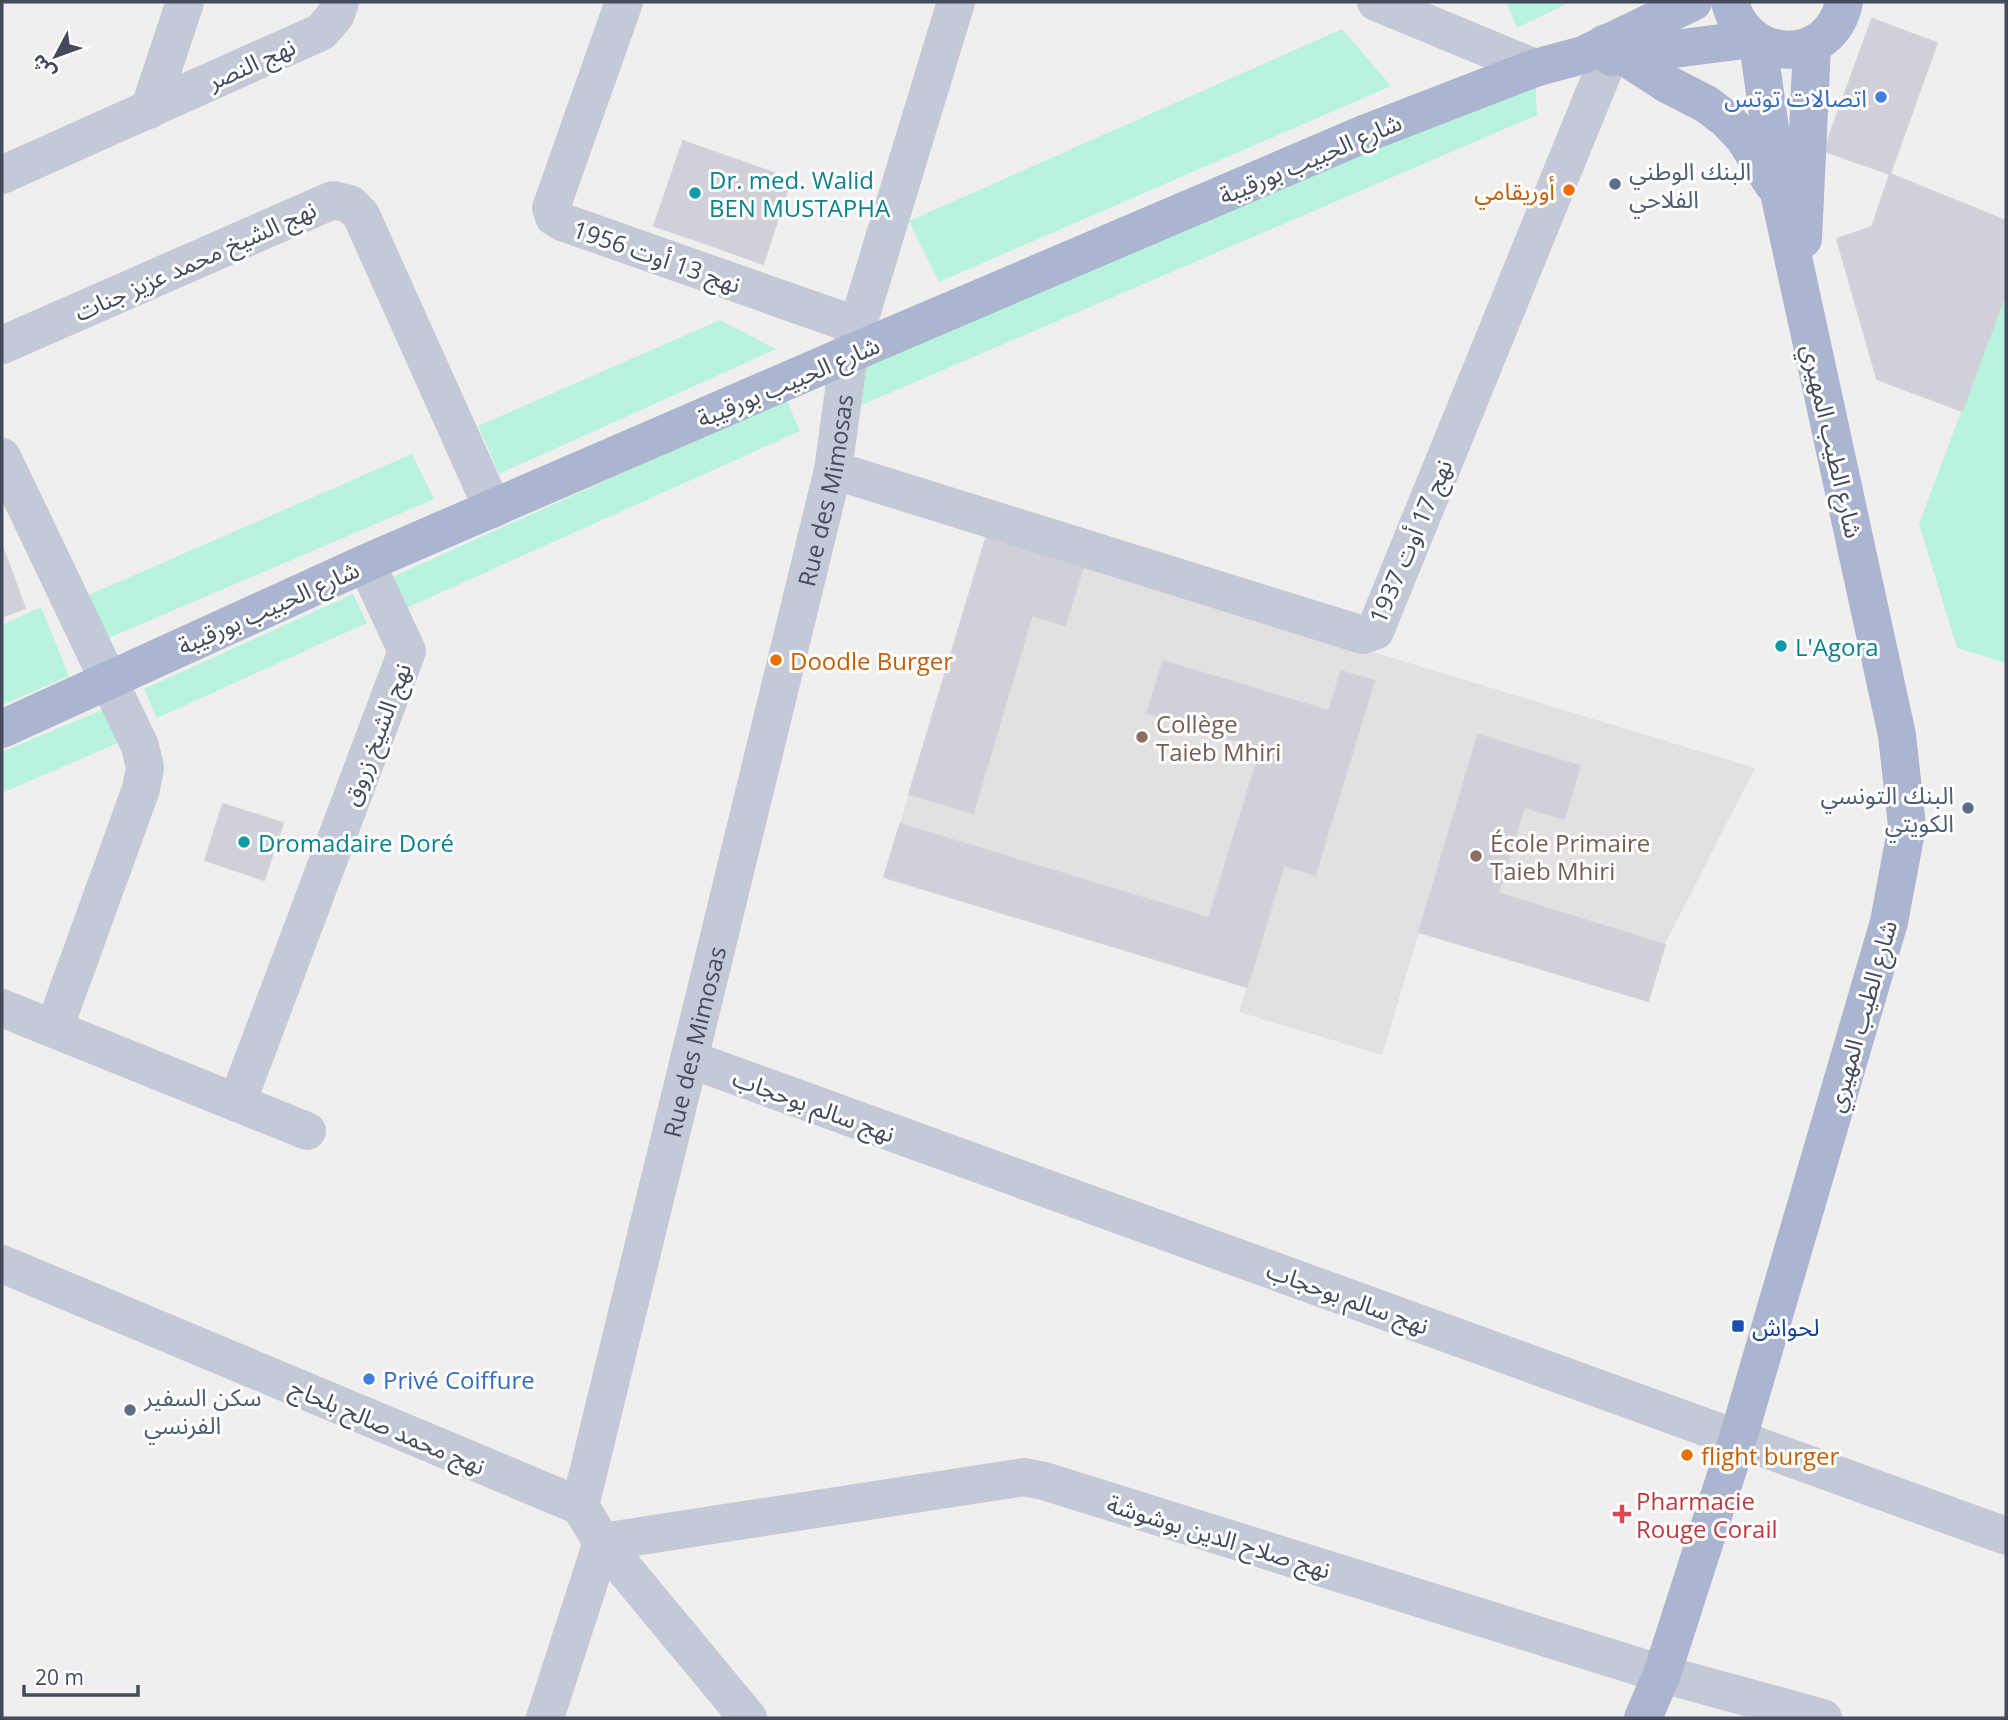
<svg xmlns="http://www.w3.org/2000/svg" width="2008" height="1720" viewBox="0 0 2008 1720" font-family="'Open Sans','Noto Sans Arabic',sans-serif">
	<style>
		.education { fill: #e2e0e0 }
		.green { fill: #b8f3dd }
		.building { fill: #d0d0d9; stroke: #d1d2da; stroke-width: 2 }
		.lines { fill: none; stroke-linecap: round; stroke-linejoin: round }
		.minor { stroke: #c3c9d7; stroke-width: 38 }
		.major { stroke: #abb5d0; stroke-width: 38 }
		.shop-dot { fill: #3f7fe0; stroke: #fff; stroke-width: 2.5 }
		.service-dot { fill: #5c6f8a; stroke: #fff; stroke-width: 2.5 }
		.food-dot { fill: #e8710a; stroke: #fff; stroke-width: 2.5 }
		.culture-dot { fill: #0f9aa8; stroke: #fff; stroke-width: 2.5 }
		.education-dot { fill: #8d6e63; stroke: #fff; stroke-width: 2.5 }
		.transit-dot { fill: #1a4fb4; stroke: #fff; stroke-width: 2.5 }
		.health-dot { fill: #e0444e; stroke: #fff; stroke-width: 2.5 }
		.labels { text-anchor: middle; dominant-baseline: central; stroke-width: 6; stroke-linejoin: round; paint-order: stroke }
		.street-label { font-size: 24px; fill: #454b5d; stroke: #fff }
		.shop-label { font-size: 24px; fill: #366cbe; stroke: #fff; text-anchor: end }
		.service-label { font-size: 24px; fill: #4e5e75; stroke: #fff; text-anchor: start }
		.culture-label { font-size: 24px; fill: #0d838f; stroke: #fff; text-anchor: start }
		.food-label { font-size: 24px; fill: #c56008; stroke: #fff; text-anchor: start }
		.education-label { font-size: 24px; fill: #785e54; stroke: #fff; text-anchor: start }
		.transit-label { font-size: 24px; fill: #164399; stroke: #fff; text-anchor: start }
		.health-label { font-size: 24px; fill: #be3a42; stroke: #fff; text-anchor: start }
	</style>
	<rect width="100%" height="100%" fill="#f1efee"/>
	<polygon class="education" points="987,535 1755,768 1665,944 1648,1001 1419,932 1382,1055 1239,1012 1247,987 884,877"/>
	<g class="green">
		<polygon points="1506,2 1570,2 1517,28"/>
		<polygon points="1342,29 1391,86 939,282 909,221"/>
		<polygon points="1535,75 1537,115 857,407 863,366"/>
		<polygon points="2006,292 2006,663 1957,648 1919,524"/>
		<polygon points="720,320 776,349 499,474 478,426"/>
		<polygon points="786,399 800,431 402,610 388,579"/>
		<polygon points="412,454 434,499 104,640 84,597"/>
		<polygon points="353,594 367,623 157,718 144,689"/>
		<polygon points="41,607 69,676 2,705 2,625"/>
		<polygon points="104,709 118,743 2,793 2,752"/>
	</g>
	<g class="building">
		<polygon points="1872,19 1937,43 1890,174 1824,151"/>
		<polygon points="683,141 737,160 707,244 654,226"/>
		<polygon points="737,160 791,179 763,264 707,244"/>
		<polygon points="1890,174 2006,221 2006,292 1962,411 1877,379 1837,239 1872,227"/>
		<polygon points="987,535 1084,564 1065,625 1032,615 973,813 909,794"/>
		<polygon points="2,546 25,608 2,617"/>
		<polygon points="1163,661 1329,711 1341,671 1374,681 1315,875 1284,865 1247,987 884,877 900,824 1209,918 1261,748 1147,713"/>
		<polygon points="1478,735 1580,766 1564,819 1524,807 1498,893 1665,945 1648,1001 1419,932"/>
		<polygon points="223,804 283,823 264,880 205,860"/>
	</g>
	<g class="lines">
		<g class="minor">
			<polyline points="624,2 551,208 554,217 562,222 858,326"/>
			<polyline points="1376,2 1535,68"/>
			<polyline points="149,110 185,2"/>
			<polyline points="2,175 321,32 335,16 340,2"/>
			<polyline points="2,345 333,200 350,204 361,215 493,509"/>
			<polyline points="2,457 140,746 145,768 141,789 54,1029"/>
			<polyline points="833,470 1363,635 1375,631 1609,57 1605,43"/>
			<polyline points="2,1008 307,1131"/>
			<polyline points="689,1059 2006,1536"/>
			<polyline points="237,1103 407,651 366,563"/>
			<polyline points="2,1264 580,1506"/>
			<polyline points="602,1542 1024,1477 1044,1481 1662,1674 1823,1718"/>
			<polyline points="545,1718 602,1542"/>
			<path id="s1" d="M748 1718 602 1542 580 1506 833 470 849 354 956 2"/>
		</g>
		<g class="major">
			<path d="M1730 2C1746 65 1831 66 1844 2"/>
			<polyline points="1624,56 1667,84 1706,104 1726,119 1744,138 1773,184"/>
			<polyline points="1612,57 1752,39"/>
			<polyline points="1803,239 1812,45"/>
			<polyline points="2,729 366,563 849,354 1364,134 1535,68 1583,55 1693,2"/>
			<polyline points="1643,1718 1662,1674 1738,1438 1889,922 1907,826 1897,735 1779,193 1758,43"/>
		</g>
	</g>
	<g class="shop-dot">
		<circle cx="1881" cy="97" r="7"/>
		<circle cx="369" cy="1379" r="7"/>
	</g>
	<g class="service-dot">
		<circle cx="1615" cy="184" r="7"/>
		<circle cx="1968" cy="808" r="7"/>
		<circle cx="130" cy="1410" r="7"/>
	</g>
	<g class="food-dot">
		<circle cx="1569" cy="190" r="7"/>
		<circle cx="776" cy="660" r="7"/>
		<circle cx="1687" cy="1455" r="7"/>
	</g>
	<g class="culture-dot">
		<circle cx="695" cy="193" r="7"/>
		<circle cx="1781" cy="646" r="7"/>
		<circle cx="244" cy="842" r="7"/>
	</g>
	<g class="education-dot">
		<circle cx="1142" cy="737" r="7"/>
		<circle cx="1476" cy="856" r="7"/>
	</g>
	<rect class="transit-dot" x="1731" y="1319" width="14" height="14" rx="3.5"/>
	<path class="health-dot" d="M1618.5 1503.5h7v7h7v7h-7v7h-7v-7h-7v-7h7z"/>
	<g class="labels">
		<g class="street-label">
			<text transform="translate(251 63) rotate(-24)">نهج النصر</text>
			<text transform="translate(1310 158) rotate(-23)">شارع الحبيب بورقيبة</text>
			<text transform="translate(657 256) rotate(19)">نهج 13 أوت 1956</text>
			<text transform="translate(195 260) rotate(-24)">نهج الشيخ محمد عزيز جنات</text>
			<text transform="translate(788 381) rotate(-23)">شارع الحبيب بورقيبة</text>
			<text transform="translate(1833 441) rotate(77)">شارع الطيب المهيري</text>
			<text stroke="none"><textPath href="#s1" startOffset="1316">Rue des Mimosas</textPath></text>
			<text transform="translate(1410 541) rotate(-67)">نهج 17 أوت 1937</text>
			<text transform="translate(268 607) rotate(-24)">شارع الحبيب بورقيبة</text>
			<text transform="translate(376 734) rotate(-69)">نهج الشيخ زروق</text>
			<text transform="translate(1861 1016) rotate(-74)">شارع الطيب المهيري</text>
			<text stroke="none"><textPath href="#s1" startOffset="749">Rue des Mimosas</textPath></text>
			<text transform="translate(814 1105) rotate(20)">نهج سالم بوحجاب</text>
			<text transform="translate(1348 1297) rotate(20)">نهج سالم بوحجاب</text>
			<text transform="translate(388 1426) rotate(23)">نهج محمد صالح بلحاج</text>
			<text transform="translate(1219 1536) rotate(17)">نهج صلاح الدين بوشوشة</text>
		</g>
		<g class="shop-label">
			<text x="1867" y="97">اتصالات توتس</text>
			<text x="383" y="1379" text-anchor="start">Privé Coiffure</text>
		</g>
		<g class="service-label">
			<text x="1629" y="170">البنك الوطني<tspan x="1629" dy="28">الفلاحي</tspan></text>
			<text x="1954" y="794" text-anchor="end">البنك التونسي<tspan x="1954" dy="28">الكويتي</tspan></text>
			<text x="144" y="1396">سكن السفير<tspan x="144" dy="28">الفرنسي</tspan></text>
		</g>
		<g class="culture-label">
			<text x="709" y="179">Dr. med. Walid<tspan x="709" dy="28">BEN MUSTAPHA</tspan></text>
			<text x="1795" y="646">L'Agora</text>
			<text x="258" y="842">Dromadaire Doré</text>
		</g>
		<g class="food-label">
			<text x="1555" y="190" text-anchor="end">أوريقامي</text>
			<text x="790" y="660">Doodle Burger</text>
			<text x="1701" y="1455">flight burger</text>
		</g>
		<g class="education-label">
			<text x="1156" y="723">Collège<tspan x="1156" dy="28">Taieb Mhiri</tspan></text>
			<text x="1490" y="842">École Primaire<tspan x="1490" dy="28">Taieb Mhiri</tspan></text>
		</g>
		<g class="transit-label">
			<text x="1752" y="1326">لحواش</text>
		</g>
		<g class="health-label">
			<text x="1636" y="1500">Pharmacie<tspan x="1636" dy="28">Rouge Corail</tspan></text>
		</g>
	</g>
	<rect width="2008" height="1720" fill="none" stroke="#454b5d" stroke-width="7"/>
	<g transform="translate(56 56) rotate(229)" stroke="#ffffff" stroke-width="5" paint-order="stroke">
	<path d="M0-5L12 26L0 18L-12 26Z" fill="#454b5d"/>
	<text y="-10" font-size="19" font-weight="bold" text-anchor="middle" fill="#454b5d">ش</text>
	</g>
	<path d="M24 1685v10h114v-10" fill="none" stroke="#454b5d" stroke-width="3.5"/>
	<text x="35" y="1685" font-size="21" fill="#454b5d" stroke="#ffffff" stroke-width="5" paint-order="stroke">20 m</text>
</svg>
